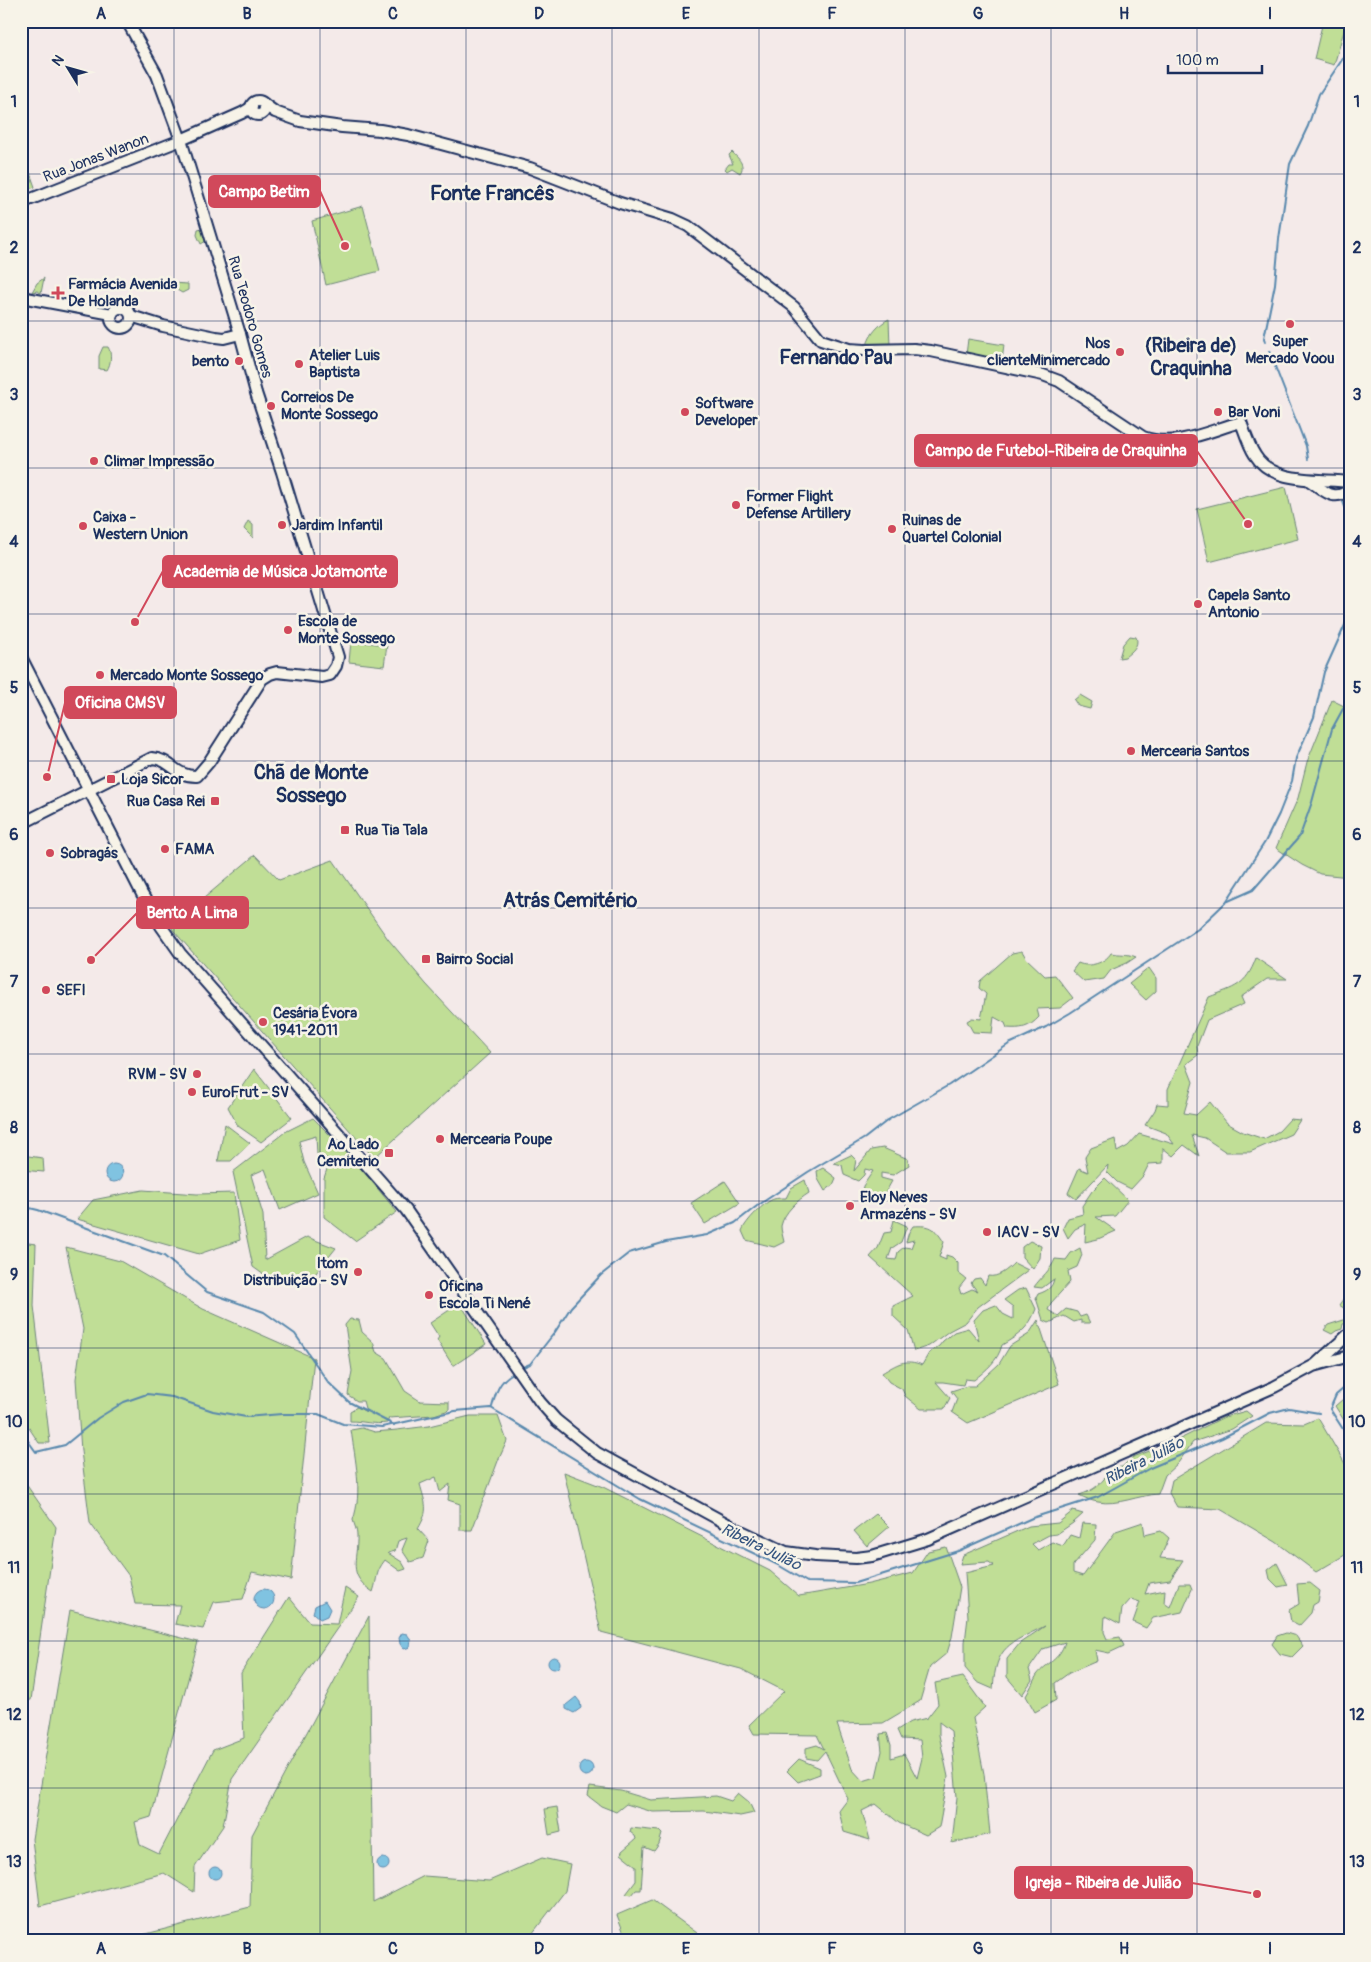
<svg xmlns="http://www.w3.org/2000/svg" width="1371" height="1962" viewBox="0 0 1371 1962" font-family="Pangolin,sans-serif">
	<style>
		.green { fill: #c0de96; stroke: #6e867a }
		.water { fill: #80c3e1; stroke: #5888ad }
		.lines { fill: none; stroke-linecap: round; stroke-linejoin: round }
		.stream { stroke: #5888ad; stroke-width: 2 }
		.secondary-casing { stroke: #1b2f5e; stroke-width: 14 }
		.secondary { stroke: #f7f3e8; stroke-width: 10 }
		.grid { fill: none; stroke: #1b2f5e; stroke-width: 1; stroke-opacity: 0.55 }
		.poi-dot { fill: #d1495b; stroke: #f7f3e8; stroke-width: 2 }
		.labels { text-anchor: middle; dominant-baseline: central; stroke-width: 5; stroke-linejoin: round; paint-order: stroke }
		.street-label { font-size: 15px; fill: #1b2f5e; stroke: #f7f3e8 }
		.poi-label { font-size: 15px; font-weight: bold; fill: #1b2f5e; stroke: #f7f3e8; text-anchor: start }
		.water-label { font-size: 16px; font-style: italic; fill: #34547f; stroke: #f7f3e8 }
		.district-label { font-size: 20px; font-weight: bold; fill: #1b2f5e; stroke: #f7f3e8 }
		.leader { fill: none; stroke: #d1495b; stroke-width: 2 }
		.callout-dot { fill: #d1495b; stroke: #f7f3e8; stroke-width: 2 }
		.callout { fill: #d1495b; stroke: #d1495b; stroke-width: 2 }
		.callout-label { font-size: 16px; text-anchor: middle; font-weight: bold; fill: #fff }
		.neatline { fill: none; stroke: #1b2f5e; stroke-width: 2 }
		.grid-label { font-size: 16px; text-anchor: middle; font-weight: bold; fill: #1b2f5e }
	</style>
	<rect width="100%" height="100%" fill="#f4eae9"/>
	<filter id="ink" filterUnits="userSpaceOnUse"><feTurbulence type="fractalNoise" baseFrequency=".02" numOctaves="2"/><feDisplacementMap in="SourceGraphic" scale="10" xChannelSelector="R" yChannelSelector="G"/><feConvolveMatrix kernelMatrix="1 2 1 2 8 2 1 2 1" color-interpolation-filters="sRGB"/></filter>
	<g filter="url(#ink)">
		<g class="green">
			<polygon points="1323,21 1336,21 1346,24 1334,65 1314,59"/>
			<path d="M732 152C738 158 746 165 740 173L732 168 727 171 725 169 729 164H733L729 155Z"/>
			<polygon points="29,170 35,187 21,192 21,173"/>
			<polygon points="363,206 380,271 326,285 312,221"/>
			<polygon points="202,228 206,241 201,244 197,235 198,229"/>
			<polygon points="44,278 41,293 37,291 32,292 37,283"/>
			<polygon points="171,283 188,284 188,290 182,293 169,285"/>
			<path d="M889 319 890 346H867C869 335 879 324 889 319Z"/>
			<polygon points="968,339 1004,345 1002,361 966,355"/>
			<path d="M103 347H108C112 353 111 364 107 370L99 369V356Z"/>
			<polygon points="1286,487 1298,539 1209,562 1197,509"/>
			<polygon points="248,521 253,525 253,538 244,529"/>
			<path d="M1130 636 1136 637C1140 646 1131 652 1125 657L1119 658 1123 644Z"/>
			<polygon points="351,641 387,645 384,666 349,662"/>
			<polygon points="1080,695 1092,702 1090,709 1078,706 1074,700"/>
			<polygon points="1332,700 1350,709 1350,877 1320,874 1302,865 1276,848 1298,798 1307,762"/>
			<polygon points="255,855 279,880 333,860 388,939 426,984 490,1053 374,1158 173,930 172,925"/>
			<path d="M1022 951 1026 958 1045 976 1055 975 1073 998 1060 1008 1037 1009 1039 1017C1029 1028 1021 1029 1007 1028L1005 1023 994 1017 992 1033 973 1032 967 1021 972 1018 981 1019 986 994 979 988 980 981 1012 953Z"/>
			<path d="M1111 953C1120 955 1127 953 1136 957L1127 963 1111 970 1104 979 1084 982 1072 971 1078 963C1089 968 1105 963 1111 953Z"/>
			<path d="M1256 958 1287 979H1267L1241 997 1244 1004 1207 1020 1197 1046 1198 1055 1186 1064 1193 1082 1184 1113 1196 1115 1210 1102 1227 1123 1243 1132 1264 1139 1279 1131 1290 1119 1300 1120 1291 1134 1250 1152H1226L1205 1138 1192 1135 1199 1156 1184 1145 1173 1156 1163 1148V1163L1149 1164 1143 1176 1131 1189 1117 1182 1107 1172 1108 1165 1076 1199 1068 1193 1079 1168 1088 1172 1085 1157 1091 1148 1115 1139 1117 1152 1128 1146 1139 1134 1174 1144 1166 1133 1145 1125 1155 1110 1157 1104 1168 1105V1089L1209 997C1235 987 1246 986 1256 958Z"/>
			<polygon points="1149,968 1156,978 1156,991 1146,1000 1129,984"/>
			<polygon points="254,1069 292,1118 261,1142 238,1126 228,1107"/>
			<polygon points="313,1118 349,1154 397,1212 355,1241 324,1217 324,1178 330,1160 317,1154 316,1136 299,1141 304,1162 318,1193 280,1210 265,1169 251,1175 263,1215 265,1260 307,1237 336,1248 308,1283 275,1283 253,1267 233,1172 285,1132"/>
			<polygon points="225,1124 250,1143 231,1161 218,1161"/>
			<polygon points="883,1148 908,1159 909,1165 893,1175 881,1173 881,1178 892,1181 883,1197 873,1197 862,1192 863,1186 873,1171 865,1169 864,1175 858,1181 844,1175 842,1165 834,1163 851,1155 856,1160 854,1171 871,1150"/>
			<polygon points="21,1155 43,1158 44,1172 21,1170"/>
			<polygon points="823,1168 836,1178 833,1185 825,1191 818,1179 817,1171"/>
			<polygon points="1105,1178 1128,1200 1115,1216 1096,1217 1116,1231 1098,1239 1085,1242 1086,1224 1075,1229 1068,1238 1063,1228 1068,1218 1083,1214 1082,1206 1092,1191"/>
			<path d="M805 1180 809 1193C798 1200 784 1212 781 1226 781 1231 783 1237 784 1242L774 1247 746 1240 742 1231C745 1222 765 1201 774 1199 777 1198 782 1198 786 1198L791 1188Z"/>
			<polygon points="725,1181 740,1203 705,1224 691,1203"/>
			<polygon points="143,1190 197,1194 234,1193 240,1240 199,1254 77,1219 93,1200"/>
			<path d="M894 1220 907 1226 901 1242 892 1248 888 1259 896 1260 898 1252 904 1247 911 1248 914 1240 906 1242 909 1232 913 1226C931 1225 934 1227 944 1242L939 1257 946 1260V1255L952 1257 958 1263V1273L966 1279 959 1288 961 1294 972 1289 977 1291 971 1283 974 1279 980 1278 985 1285 988 1276C998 1278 1007 1270 1014 1263L1028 1270 978 1307 966 1322 949 1331 929 1346 914 1351 908 1330 893 1316V1306L913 1296 870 1257 878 1248 884 1233 891 1232Z"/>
			<polygon points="1030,1241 1041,1246 1040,1258 1033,1269 1022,1257 1022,1247"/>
			<polygon points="21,1242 36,1244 34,1306 50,1443 39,1443 21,1416"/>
			<polygon points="66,1247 120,1261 203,1309 314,1358 291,1580 252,1572 243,1599 214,1602 203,1629 175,1624 180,1605 135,1604 129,1576 90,1523 81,1451 76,1379 83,1329"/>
			<path d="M1080 1248 1082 1255 1077 1267 1068 1271 1070 1282 1051 1303 1048 1310 1058 1316 1066 1309 1077 1312 1080 1317 1086 1315 1090 1323H1081V1320L1074 1322 1064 1316 1049 1323 1043 1320 1036 1298 1038 1294C1047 1291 1052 1288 1054 1279L1042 1288 1034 1287C1041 1277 1051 1270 1055 1259L1066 1260 1071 1253Z"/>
			<path d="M1026 1288 1036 1309C1029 1328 1019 1335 1002 1345 998 1361 986 1370 974 1380L965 1379 963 1385 943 1382H936L950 1398 944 1409H921L905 1396 902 1389 889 1382 882 1373C897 1364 905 1358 922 1365L929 1353 939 1346 943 1341 954 1332 968 1328 979 1341 974 1320 983 1310 996 1305 1003 1314 1013 1319V1307L1004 1300 1018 1290Z"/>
			<polygon points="1348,1292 1350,1293 1350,1312 1339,1305"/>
			<polygon points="460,1303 486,1344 453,1366 437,1340 439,1337 430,1323"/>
			<polygon points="1350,1318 1350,1323 1343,1324 1342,1329 1336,1331 1332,1334 1324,1330 1328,1325"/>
			<path d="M350 1319 359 1320 362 1332 373 1342 376 1352 386 1358 405 1391 420 1401 449 1402V1410L434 1415 389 1418 387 1423C374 1425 363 1421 350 1421V1411L357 1407 366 1412 363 1401H357L348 1395 352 1371 345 1325Z"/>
			<polygon points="1038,1320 1059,1384 968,1423 952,1412 957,1399 951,1391 967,1386 975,1386 999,1364 1010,1346 1029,1334"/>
			<polygon points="1350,1393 1350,1430 1335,1406"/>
			<path d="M1246 1411 1252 1416 1232 1429 1193 1442 1178 1463 1165 1475 1158 1494C1139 1495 1117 1506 1098 1502 1091 1501 1085 1498 1079 1495 1094 1491 1104 1482 1111 1468L1122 1467 1133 1457 1172 1443 1224 1417Z"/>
			<path d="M470 1416H498L507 1441 498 1461 472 1530H460V1504L448 1500 450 1484 440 1492 436 1477 420 1484C425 1504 430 1509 418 1529L429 1541 423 1558 410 1562 402 1550 407 1538 398 1541 395 1551 388 1553 402 1562 406 1569 400 1571 385 1560C375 1573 378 1577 373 1592 346 1574 358 1561 357 1535 357 1530 354 1524 353 1520 363 1492 355 1459 351 1430L362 1428 375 1432 397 1430 429 1426Z"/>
			<polygon points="1318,1418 1350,1472 1350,1552 1316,1572 1276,1542 1220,1509 1177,1507 1169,1493 1172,1480 1266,1423 1304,1424"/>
			<polygon points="564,1472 603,1487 770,1571 799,1596 869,1584 913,1573 928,1551 946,1547 960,1587 952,1637 947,1653 930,1667 920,1701 883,1723 837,1724 852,1769 863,1781 876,1777 882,1751 880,1734 887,1733 891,1745 891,1758 904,1754 917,1778 922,1758 920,1740 901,1739 897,1730 910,1722 927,1718 938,1704 935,1683 963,1677 985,1707 973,1718 984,1774 990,1834 952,1843 957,1797 951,1731 939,1722 939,1735 948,1777 939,1827 926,1835 899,1823 876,1804 862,1811 870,1840 844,1832 839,1811 848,1799 825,1751 817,1760 806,1758 806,1748 817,1745 824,1749 817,1735 754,1734 749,1725 784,1691 741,1669 601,1632"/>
			<polygon points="21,1477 56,1527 31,1700 21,1703"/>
			<path d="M1073 1511 1083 1514 1073 1523 1057 1534 1049 1535 1032 1544 1038 1550 1052 1542 1063 1546 1070 1535 1079 1538 1082 1523 1096 1524 1095 1540 1073 1565V1573L1083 1576 1116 1531 1143 1522 1145 1535 1161 1531 1169 1538 1160 1558 1183 1560 1170 1580 1149 1583 1145 1594 1165 1590 1164 1603 1170 1607 1179 1584H1190L1192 1589 1182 1612 1153 1618 1146 1628 1133 1622 1140 1602 1131 1599 1122 1609 1120 1624 1105 1616 1104 1632 1107 1639 1120 1637 1124 1646 1109 1653 1095 1650 1097 1661 1069 1673 1055 1683 1056 1700 1035 1712 1026 1696C1030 1690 1033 1681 1037 1675 1047 1662 1059 1661 1065 1642L1043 1649 1029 1669 1032 1680 1022 1695 1007 1677V1659L1020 1643 1045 1626C1009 1644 996 1645 993 1689L977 1682 965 1668V1642L968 1617 965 1573 994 1566 989 1562 960 1564 963 1555 1029 1526 1058 1523Z"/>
			<polygon points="876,1514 889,1527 867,1546 854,1531"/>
			<polygon points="1277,1563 1288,1585 1278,1587 1270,1579 1268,1570"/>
			<polygon points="1310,1583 1320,1591 1318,1602 1313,1605 1311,1613 1299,1626 1291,1622 1289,1610 1299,1604 1297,1584"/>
			<polygon points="345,1588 359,1597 232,1779 223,1826 195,1867 194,1892 164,1873 40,1906 32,1839 70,1610 198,1642 151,1817 135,1822 140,1845 159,1854 213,1750 244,1738 241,1673 289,1597 310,1623 337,1624"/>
			<polygon points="369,1616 373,1902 424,1876 489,1881 542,1858 570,1864 565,1891 532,1934 531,1941 119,1941 250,1907 252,1835"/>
			<polygon points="1286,1633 1296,1636 1303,1646 1292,1657 1280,1654 1272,1644 1277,1636"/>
			<polygon points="29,1705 21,1756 21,1708"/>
			<polygon points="799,1759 820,1768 820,1774 798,1782 787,1771"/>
			<polygon points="590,1787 621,1791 651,1800 716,1796 731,1801 738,1793 749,1802 754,1813 740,1816 704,1811 653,1812 626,1804 616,1812 601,1806 588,1796"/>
			<polygon points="557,1807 561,1832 549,1835 545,1809"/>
			<polygon points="631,1828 659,1831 662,1834 659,1844 654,1851 644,1847 641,1890 636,1890 632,1895 626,1894 636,1881 636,1866 621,1854 622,1851 636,1839 635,1836 630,1832"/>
			<polygon points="652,1900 708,1941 627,1941 617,1915"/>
		</g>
		<g class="water">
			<circle cx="114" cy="1173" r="9"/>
			<circle cx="264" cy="1599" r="10"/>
			<polygon points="325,1601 330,1609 327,1616 320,1619 313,1613 315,1606"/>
			<polygon points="402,1633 407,1634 411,1640 410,1647 404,1649 400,1644 399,1638"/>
			<circle cx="554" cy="1663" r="6"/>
			<polygon points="576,1697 580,1702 581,1708 574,1713 566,1709 566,1705"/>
			<circle cx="586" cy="1769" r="7"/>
			<circle cx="383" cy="1864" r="6"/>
			<circle cx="215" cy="1873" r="6"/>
		</g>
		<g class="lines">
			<g class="stream">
				<polyline points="1265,342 1264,338 1275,284 1279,239 1290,164 1308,126 1319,94 1350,48"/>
				<polyline points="1269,351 1306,446 1308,459"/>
				<polyline points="1342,499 1350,520"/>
				<polyline points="1226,902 1253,890 1300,836 1312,802 1332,729 1350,696"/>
				<polyline points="21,1206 38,1210 164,1256 207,1292 264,1312 295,1334 328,1382 349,1402 394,1425"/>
				<polyline points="523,1367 530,1364 555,1332 571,1307 601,1275 629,1253 666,1242 707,1235 735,1223 757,1206 808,1172 865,1138 888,1120 949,1085 1009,1044 1046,1027 1070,1013 1198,929 1226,902 1265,842 1279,814 1292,781 1296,758 1314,717 1324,672 1350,614"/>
				<polyline points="1350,1383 1336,1395 1330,1409 1350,1440"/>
				<path d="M492 1407C496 1392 499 1381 513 1373"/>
				<polyline points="21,1431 36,1452 65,1445 98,1418 124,1402 147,1394 172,1397 213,1411 246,1417 282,1414 318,1414 343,1424 382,1427 455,1411 491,1408 640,1499 778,1565 807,1582 855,1583 958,1551 1032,1518 1098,1497 1150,1468 1222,1438 1270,1413 1289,1408 1319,1413"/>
			</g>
			<defs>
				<g id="secondary">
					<circle cx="258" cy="108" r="7"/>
					<path d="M264 104 275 112 300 121 342 127 380 130 408 135 530 168 620 203 673 219 688 226 794 307 821 340 849 349 864 350 914 349 931 351 1043 375 1059 381 1143 437C1176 449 1210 430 1241 422 1245 433 1249 446 1255 455 1273 485 1320 478 1350 482"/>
					<polyline points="21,203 181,140 242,113 252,107"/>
					<polyline points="21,297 112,314"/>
					<circle cx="121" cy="318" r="10"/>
					<polyline points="131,316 163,326 216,337 224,338 240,334"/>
					<path d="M1310 481C1325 491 1334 503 1350 489"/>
					<polyline points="21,657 142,894 161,926 180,953 406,1210 540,1402 556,1420 597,1453 733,1527 786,1552 815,1556 856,1558 872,1556 928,1539 1274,1387 1313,1366 1350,1356"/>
					<path d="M21 824 152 758C171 759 175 777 197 776L209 762 262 679 270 674 277 672 322 677 330 675 336 666 338 657 282 472 256 393 240 334 181 140 157 75 127 21"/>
					<polyline points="1315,1365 1350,1333"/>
				</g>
			</defs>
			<use href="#secondary" class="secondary-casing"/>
			<use href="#secondary" class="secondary"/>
		</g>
	</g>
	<path class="grid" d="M174 21V1941M320 21V1941M466 21V1941M612 21V1941M759 21V1941M905 21V1941M1051 21V1941M1197 21V1941M21 174H1350M21 321H1350M21 468H1350M21 614H1350M21 761H1350M21 908H1350M21 1054H1350M21 1201H1350M21 1348H1350M21 1494H1350M21 1641H1350M21 1788H1350"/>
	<g class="poi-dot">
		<path d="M55.5 285.5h5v5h5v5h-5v5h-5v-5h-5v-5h5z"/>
		<circle cx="1290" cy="324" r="5"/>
		<circle cx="1120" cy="352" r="5"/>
		<circle cx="239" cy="361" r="5"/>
		<circle cx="299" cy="364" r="5"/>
		<circle cx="271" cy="406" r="5"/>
		<circle cx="685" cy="412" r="5"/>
		<circle cx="1218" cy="412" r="5"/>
		<circle cx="94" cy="461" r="5"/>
		<circle cx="736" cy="505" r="5"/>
		<circle cx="282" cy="525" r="5"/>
		<circle cx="83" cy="526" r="5"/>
		<circle cx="892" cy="529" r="5"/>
		<circle cx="1198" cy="604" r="5"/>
		<circle cx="288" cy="630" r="5"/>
		<circle cx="100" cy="675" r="5"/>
		<circle cx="1131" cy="751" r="5"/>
		<rect x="106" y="774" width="10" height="10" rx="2.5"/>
		<rect x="210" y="796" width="10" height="10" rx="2.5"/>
		<rect x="340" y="825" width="10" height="10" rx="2.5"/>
		<circle cx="165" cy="849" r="5"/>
		<circle cx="50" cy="853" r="5"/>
		<rect x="421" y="954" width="10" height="10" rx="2.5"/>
		<circle cx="46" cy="990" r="5"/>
		<circle cx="263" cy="1022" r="5"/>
		<circle cx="197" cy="1074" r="5"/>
		<circle cx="192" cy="1092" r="5"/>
		<circle cx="440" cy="1139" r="5"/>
		<rect x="384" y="1148" width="10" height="10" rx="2.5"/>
		<circle cx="850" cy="1206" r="5"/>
		<circle cx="987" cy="1232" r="5"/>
		<circle cx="358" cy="1272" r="5"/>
		<circle cx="429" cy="1295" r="5"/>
	</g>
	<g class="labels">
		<g class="street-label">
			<text transform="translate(96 158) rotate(-21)">Rua Jonas Wanon</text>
			<text transform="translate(250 317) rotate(74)">Rua Teodoro Gomes</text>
		</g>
		<g class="poi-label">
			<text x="68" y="284">Farmácia Avenida<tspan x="68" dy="17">De Holanda</tspan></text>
			<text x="1290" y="341" text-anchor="middle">Super<tspan x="1290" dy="17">Mercado Voou</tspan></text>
			<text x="1110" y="343" text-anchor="end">Nos<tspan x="1110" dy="17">clienteMinimercado</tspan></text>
			<text x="309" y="355">Atelier Luis<tspan x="309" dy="17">Baptista</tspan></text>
			<text x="229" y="361" text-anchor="end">bento</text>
			<text x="281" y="397">Correios De<tspan x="281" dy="17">Monte Sossego</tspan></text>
			<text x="695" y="403">Software<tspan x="695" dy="17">Developer</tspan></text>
			<text x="1228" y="412">Bar Voni</text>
			<text x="104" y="461">Climar Impressão</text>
			<text x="746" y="496">Former Flight<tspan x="746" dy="17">Defense Artillery</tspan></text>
			<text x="93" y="517">Caixa -<tspan x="93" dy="17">Western Union</tspan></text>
			<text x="902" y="520">Ruinas de<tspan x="902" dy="17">Quartel Colonial</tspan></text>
			<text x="292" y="525">Jardim Infantil</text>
			<text x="1208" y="595">Capela Santo<tspan x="1208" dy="17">Antonio</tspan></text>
			<text x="298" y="621">Escola de<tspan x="298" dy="17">Monte Sossego</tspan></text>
			<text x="110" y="675">Mercado Monte Sossego</text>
			<text x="1141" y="751">Mercearia Santos</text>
			<text x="121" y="779">Loja Sicor</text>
			<text x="205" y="801" text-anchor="end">Rua Casa Rei</text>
			<text x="355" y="830">Rua Tia Tala</text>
			<text x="175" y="849">FAMA</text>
			<text x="60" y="853">Sobragás</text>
			<text x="436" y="959">Bairro Social</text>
			<text x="56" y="990">SEFI</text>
			<text x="273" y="1013">Cesária Évora<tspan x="273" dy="17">1941-2011</tspan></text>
			<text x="187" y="1074" text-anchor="end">RVM - SV</text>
			<text x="202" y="1092">EuroFrut - SV</text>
			<text x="450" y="1139">Mercearia Poupe</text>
			<text x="379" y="1144" text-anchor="end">Ao Lado<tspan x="379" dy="17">Cemiterio</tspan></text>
			<text x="860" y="1197">Eloy Neves<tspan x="860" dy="17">Armazéns - SV</tspan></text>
			<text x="997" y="1232">IACV - SV</text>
			<text x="348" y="1263" text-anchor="end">Itom<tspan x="348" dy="17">Distribuição - SV</tspan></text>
			<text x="439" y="1286">Oficina<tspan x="439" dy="17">Escola Ti Nené</tspan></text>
		</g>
		<g class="water-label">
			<text transform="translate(1144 1461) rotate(-27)">Ribeira Julião</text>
			<text transform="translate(761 1547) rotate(26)">Ribeira Julião</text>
		</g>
		<g class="district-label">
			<text x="492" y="193">Fonte Francês</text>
			<text x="1191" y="345">(Ribeira de)<tspan x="1191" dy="23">Craquinha</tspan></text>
			<text x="836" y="357">Fernando Pau</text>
			<text x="311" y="772">Chã de Monte<tspan x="311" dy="23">Sossego</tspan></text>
			<text x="570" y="900">Atrás Cemitério</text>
		</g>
	</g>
	<path class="leader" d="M345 246L320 191M1248 524L1197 451M135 622L163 571M47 777L65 703M91 960L137 913M1257 1894L1192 1883"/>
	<g class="callout-dot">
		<circle cx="345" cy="246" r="5"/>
		<circle cx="1248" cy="524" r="5"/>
		<circle cx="135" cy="622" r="5"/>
		<circle cx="47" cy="777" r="5"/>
		<circle cx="91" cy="960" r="5"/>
		<circle cx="1257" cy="1894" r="5"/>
	</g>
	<g class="callout">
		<rect x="209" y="176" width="111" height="31" rx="5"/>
		<rect x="915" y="435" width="282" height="31" rx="5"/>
		<rect x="163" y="556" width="234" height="31" rx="5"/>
		<rect x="65" y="687" width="111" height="31" rx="5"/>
		<rect x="137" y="897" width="111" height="31" rx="5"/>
		<rect x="1015" y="1867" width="177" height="31" rx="5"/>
	</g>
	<g class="callout-label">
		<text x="264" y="197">Campo Betim</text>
		<text x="1056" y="456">Campo de Futebol-Ribeira de Craquinha</text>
		<text x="280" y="577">Academia de Música Jotamonte</text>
		<text x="120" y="708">Oficina CMSV</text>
		<text x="192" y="918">Bento A Lima</text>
		<text x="1103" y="1888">Igreja - Ribeira de Julião</text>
	</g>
	<rect width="1371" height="1962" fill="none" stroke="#f7f3e8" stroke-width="55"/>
	<g transform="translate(68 68) rotate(307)" stroke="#f7f3e8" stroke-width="4" paint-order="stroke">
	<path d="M0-4L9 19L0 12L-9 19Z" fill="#1b2f5e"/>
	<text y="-8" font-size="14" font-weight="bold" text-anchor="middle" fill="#1b2f5e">N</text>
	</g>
	<path d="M1168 65v8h94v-8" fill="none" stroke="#1b2f5e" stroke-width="2.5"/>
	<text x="1176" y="65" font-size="15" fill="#1b2f5e" stroke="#f7f3e8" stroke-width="4" paint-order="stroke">100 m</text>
	<rect x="28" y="28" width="1316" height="1906" class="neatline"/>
	<g class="grid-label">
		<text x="101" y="19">A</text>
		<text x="247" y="19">B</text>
		<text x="393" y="19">C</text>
		<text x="539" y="19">D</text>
		<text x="686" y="19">E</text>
		<text x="832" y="19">F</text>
		<text x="978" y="19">G</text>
		<text x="1124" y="19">H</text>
		<text x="1270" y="19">I</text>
		<text x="14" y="107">1</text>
		<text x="1357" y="107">1</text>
		<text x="14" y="253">2</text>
		<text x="1357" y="253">2</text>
		<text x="14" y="400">3</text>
		<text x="1357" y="400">3</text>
		<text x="14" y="547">4</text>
		<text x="1357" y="547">4</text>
		<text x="14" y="693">5</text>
		<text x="1357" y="693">5</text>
		<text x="14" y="840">6</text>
		<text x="1357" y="840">6</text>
		<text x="14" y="987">7</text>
		<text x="1357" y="987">7</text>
		<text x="14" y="1133">8</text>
		<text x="1357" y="1133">8</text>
		<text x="14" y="1280">9</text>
		<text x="1357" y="1280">9</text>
		<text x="14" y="1427">10</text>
		<text x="1357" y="1427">10</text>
		<text x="14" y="1573">11</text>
		<text x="1357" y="1573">11</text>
		<text x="14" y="1720">12</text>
		<text x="1357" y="1720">12</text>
		<text x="14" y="1867">13</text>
		<text x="1357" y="1867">13</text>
		<text x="101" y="1954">A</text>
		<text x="247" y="1954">B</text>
		<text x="393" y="1954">C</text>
		<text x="539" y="1954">D</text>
		<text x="686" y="1954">E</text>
		<text x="832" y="1954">F</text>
		<text x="978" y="1954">G</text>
		<text x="1124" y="1954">H</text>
		<text x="1270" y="1954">I</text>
	</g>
</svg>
